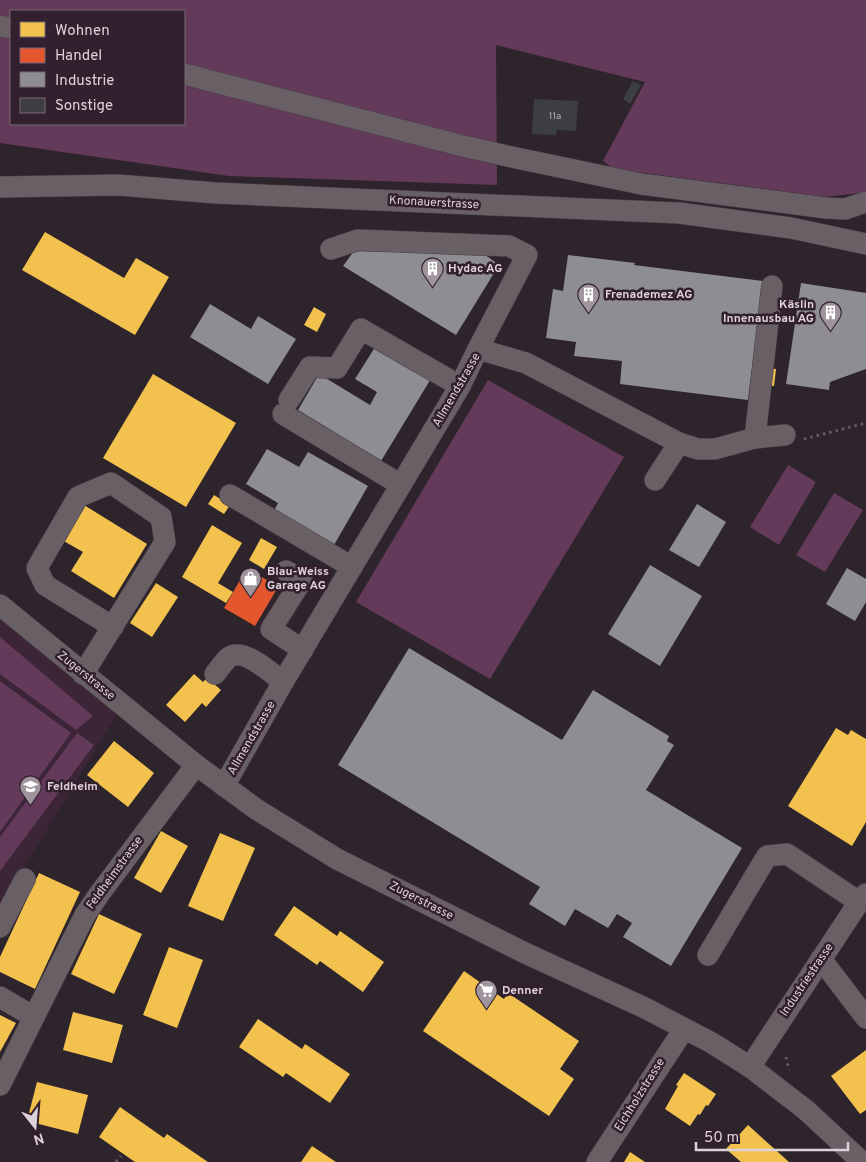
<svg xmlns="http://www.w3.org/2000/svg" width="866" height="1162" viewBox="0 0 866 1162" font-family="Overpass,sans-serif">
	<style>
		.built { fill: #3b2536 }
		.green { fill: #633a59; fill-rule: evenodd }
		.homes { fill: #f2c14e }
		.shops { fill: #e4572e }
		.industry { fill: #8d8d92 }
		.building { fill: #3d3e43 }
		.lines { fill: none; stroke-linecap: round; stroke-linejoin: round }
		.minor-casing { stroke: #4a4147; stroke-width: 22 }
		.path { stroke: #645c62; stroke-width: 3; stroke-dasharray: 2.5 4; stroke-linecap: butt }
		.minor { stroke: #686065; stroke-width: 21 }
		.labels { text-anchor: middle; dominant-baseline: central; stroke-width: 5; stroke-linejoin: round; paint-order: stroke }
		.number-label { font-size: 10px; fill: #b6adb4 }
		.street-label { font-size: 12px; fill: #ded2da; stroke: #32202e }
		.poi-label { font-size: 12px; font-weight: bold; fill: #ded2da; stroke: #32202e; text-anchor: start }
	</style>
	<rect width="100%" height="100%" fill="#2e242c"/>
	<polygon class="built" points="0,605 122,706 0,907"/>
	<g class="green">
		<path d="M0 0H866V192L826 197 614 169 603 161 645 82 496 45 497 185 229 176 0 143ZM11 11H184V124H11Z"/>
		<polygon points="488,380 624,457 490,679 356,602"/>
		<polygon points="788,465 816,482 779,545 750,527"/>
		<polygon points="834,493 863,510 825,572 796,555"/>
		<polygon points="0,637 93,716 76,730 0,674"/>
		<polygon points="0,681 71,733 0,832"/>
		<polygon points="77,733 94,745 0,871 0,837"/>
	</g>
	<g class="homes">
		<polygon points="45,232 124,278 136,258 169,277 135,335 22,270"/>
		<polygon points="314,307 326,314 317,332 304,325"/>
		<polygon points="768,368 776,369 774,386 766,385"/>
		<polygon points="153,374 236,423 186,507 103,458"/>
		<polygon points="214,495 230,505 224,514 208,504"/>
		<polygon points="84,505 147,544 114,598 71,571 83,552 62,540"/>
		<polygon points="212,525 242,543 218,583 233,592 226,603 182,577"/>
		<polygon points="261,538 277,547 264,569 249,560"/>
		<polygon points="156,583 178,597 152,637 130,623"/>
		<polygon points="194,674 203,682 207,678 221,690 206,707 202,703 185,722 166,705"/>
		<polygon points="836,728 848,735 851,730 866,739 866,822 852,846 788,806"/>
		<polygon points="114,741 154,773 128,807 87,775"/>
		<polygon points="161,831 188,846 161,893 134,878"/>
		<polygon points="220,833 255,848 223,921 188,906"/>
		<polygon points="39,873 80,892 35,989 0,972 0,957"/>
		<polygon points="294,906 337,936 340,931 384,962 363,992 320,961 317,965 274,935"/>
		<polygon points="99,914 142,934 114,994 71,974"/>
		<polygon points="169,947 203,960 177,1028 143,1015"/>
		<polygon points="464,971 504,999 508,993 579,1041 560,1069 574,1079 549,1116 423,1031"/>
		<polygon points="73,1012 123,1025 112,1063 63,1050"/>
		<polygon points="0,1015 16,1023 0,1052"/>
		<polygon points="258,1019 302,1049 305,1044 350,1074 330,1103 286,1073 283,1077 239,1047"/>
		<polygon points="866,1050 866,1110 860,1114 831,1076"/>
		<polygon points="684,1073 716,1094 708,1106 706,1105 700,1115 698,1114 690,1126 665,1109 678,1086 676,1085"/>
		<polygon points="37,1082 88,1095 78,1134 27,1121"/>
		<polygon points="120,1107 164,1138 167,1134 208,1162 135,1162 99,1137"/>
		<polygon points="748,1125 789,1162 741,1162 726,1149"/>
		<polygon points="312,1146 336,1162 301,1162"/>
		<polygon points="630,1152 645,1162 624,1162"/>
	</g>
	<polygon class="shops" points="247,568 278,587 255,626 224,608"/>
	<g class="industry">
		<polygon points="354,251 484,254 499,265 456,335 343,266"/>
		<polygon points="568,255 635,263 634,265 763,281 748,400 620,384 622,361 574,356 576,342 546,338 553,289 563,291"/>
		<polygon points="801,283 866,293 866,369 830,382 829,390 786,384"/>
		<polygon points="210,304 251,329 258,316 296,339 268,384 190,337"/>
		<polygon points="377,344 390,357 414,372 417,367 432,377 381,461 298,410 319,374 370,405 377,392 355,379"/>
		<polygon points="267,449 299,467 308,452 368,486 334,545 274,511 278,503 246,484"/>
		<polygon points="697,504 726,522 699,567 669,550"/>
		<polygon points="650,565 702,596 660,666 608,634"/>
		<polygon points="847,568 866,579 866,602 855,621 826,604"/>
		<polygon points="409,648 562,740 593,690 669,736 667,741 674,745 646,790 742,848 671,966 623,937 632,923 617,914 608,928 575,909 565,926 529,904 540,887 338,765"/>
	</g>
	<g class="building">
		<polygon points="633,81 641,85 630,104 623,99"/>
		<polygon points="534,99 578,101 576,131 557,130 556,135 532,134"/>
	</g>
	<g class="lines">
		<defs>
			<g id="minor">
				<polyline points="0,26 11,28"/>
				<polyline points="184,74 459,145 507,156 641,184 826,208 845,209 866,202"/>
				<polyline points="0,187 118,185 216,193 679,213 791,228 866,244"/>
				<polyline points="331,249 358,240 509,246 527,255 478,349"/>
				<polyline points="289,400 310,367 337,368 361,329 460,386"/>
				<polyline points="283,414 401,485"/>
				<polyline points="755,438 772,286"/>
				<polyline points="655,480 679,443"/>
				<polyline points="230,495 352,567"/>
				<polyline points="286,571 302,580 271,629 303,650"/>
				<polyline points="0,605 196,765 256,809 337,859 525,953 645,1008 712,1043 750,1067 806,1110 862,1162"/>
				<polyline points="83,674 165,542 161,517 111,483 78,497 37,568 45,585 113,627"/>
				<path d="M215 674C219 669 223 663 228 658 243 646 271 673 283 682"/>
				<polyline points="224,786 283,682 460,386 478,349 526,363 679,443 698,449 715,449 755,438 785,435"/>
				<polyline points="0,927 25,879"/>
				<polyline points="708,955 767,856 787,854 859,902"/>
				<polyline points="821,959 866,1018"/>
				<polyline points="0,997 34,1017"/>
				<polyline points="750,1067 859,902 866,894"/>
				<polyline points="0,1085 85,915 100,893 196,765"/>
				<polyline points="597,1162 684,1029"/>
			</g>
		</defs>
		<use href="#minor" class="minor-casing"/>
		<g class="path">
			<polyline points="804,439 866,423"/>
			<polyline points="786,1057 789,1070"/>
			<polyline points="116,1162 121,1156"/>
		</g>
		<use href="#minor" class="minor"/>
	</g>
	<defs>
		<symbol id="building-pin" viewBox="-11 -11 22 30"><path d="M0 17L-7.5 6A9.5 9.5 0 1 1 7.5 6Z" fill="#a0959d" stroke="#32202e"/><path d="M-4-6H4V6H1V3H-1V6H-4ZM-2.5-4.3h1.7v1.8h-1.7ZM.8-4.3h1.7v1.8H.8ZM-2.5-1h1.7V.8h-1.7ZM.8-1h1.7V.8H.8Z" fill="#fff"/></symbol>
		<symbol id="shop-pin" viewBox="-11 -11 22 30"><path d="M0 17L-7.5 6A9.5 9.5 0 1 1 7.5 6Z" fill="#a0959d" stroke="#32202e"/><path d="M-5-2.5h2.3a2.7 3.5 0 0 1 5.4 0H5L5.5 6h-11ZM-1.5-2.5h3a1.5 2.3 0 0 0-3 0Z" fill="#fff"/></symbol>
		<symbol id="school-pin" viewBox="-11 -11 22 30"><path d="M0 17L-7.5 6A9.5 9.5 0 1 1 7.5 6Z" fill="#a0959d" stroke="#32202e"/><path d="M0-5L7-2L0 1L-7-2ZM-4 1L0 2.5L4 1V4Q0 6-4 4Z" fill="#fff"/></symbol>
		<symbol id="supermarket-pin" viewBox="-11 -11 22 30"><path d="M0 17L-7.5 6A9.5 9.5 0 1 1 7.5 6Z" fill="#a0959d" stroke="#32202e"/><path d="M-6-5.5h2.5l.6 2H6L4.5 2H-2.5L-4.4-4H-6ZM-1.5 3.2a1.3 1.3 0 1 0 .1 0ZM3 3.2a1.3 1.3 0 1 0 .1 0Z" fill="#fff"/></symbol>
	</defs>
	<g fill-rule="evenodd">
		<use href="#building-pin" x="420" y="256" width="25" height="34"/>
		<use href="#building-pin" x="576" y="282" width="25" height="34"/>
		<use href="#building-pin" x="818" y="300" width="25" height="34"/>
		<use href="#shop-pin" x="238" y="566" width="25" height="34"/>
		<use href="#school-pin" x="18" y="774" width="25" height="34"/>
		<use href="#supermarket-pin" x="474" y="978" width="25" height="34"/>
	</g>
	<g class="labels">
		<g class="number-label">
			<text x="555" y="116">11a</text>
		</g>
		<g class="street-label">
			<text transform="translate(434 203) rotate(3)">Knonauerstrasse</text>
			<text transform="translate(457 390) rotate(-60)">Allmendstrasse</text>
			<text transform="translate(86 676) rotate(39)">Zugerstrasse</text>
			<text transform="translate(252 738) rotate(-60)">Allmendstrasse</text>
			<text transform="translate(115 873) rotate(-54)">Feldheimstrasse</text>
			<text transform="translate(421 901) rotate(27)">Zugerstrasse</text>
			<text transform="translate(807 980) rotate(-56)">Industriestrasse</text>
			<text transform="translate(640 1095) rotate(-58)">Eichholzstrasse</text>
		</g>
		<g class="poi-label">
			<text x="448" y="269">Hydac AG</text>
			<text x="605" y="295">Frenademez AG</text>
			<text x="814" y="305" text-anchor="end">Käslin<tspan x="814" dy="14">Innenausbau AG</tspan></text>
			<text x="267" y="572">Blau-Weiss<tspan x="267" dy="14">Garage AG</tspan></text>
			<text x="47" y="787">Feldheim</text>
			<text x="502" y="991">Denner</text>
		</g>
	</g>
	<rect x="10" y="10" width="175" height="115" fill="#32202e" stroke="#776773"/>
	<rect x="20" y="22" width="25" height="15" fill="#f2c14e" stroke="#776773"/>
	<text x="55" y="35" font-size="15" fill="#ded2da">Wohnen</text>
	<rect x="20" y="48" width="25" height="15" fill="#e4572e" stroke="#776773"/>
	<text x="55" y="60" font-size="15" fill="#ded2da">Handel</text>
	<rect x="20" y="72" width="25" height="15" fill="#8d8d92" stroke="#776773"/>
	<text x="55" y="85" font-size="15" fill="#ded2da">Industrie</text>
	<rect x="20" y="98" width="25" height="15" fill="#3d3e43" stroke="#776773"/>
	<text x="55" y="110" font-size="15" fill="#ded2da">Sonstige</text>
	<g transform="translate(35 1127) rotate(163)" stroke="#32202e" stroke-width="4" paint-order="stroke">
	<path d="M0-4L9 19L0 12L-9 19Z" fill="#ded2da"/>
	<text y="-8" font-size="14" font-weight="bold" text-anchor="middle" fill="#ded2da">N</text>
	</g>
	<path d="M696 1142v8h152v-8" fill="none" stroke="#ded2da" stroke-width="2.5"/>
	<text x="704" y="1142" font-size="15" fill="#ded2da" stroke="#32202e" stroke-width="4" paint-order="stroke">50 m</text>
</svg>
